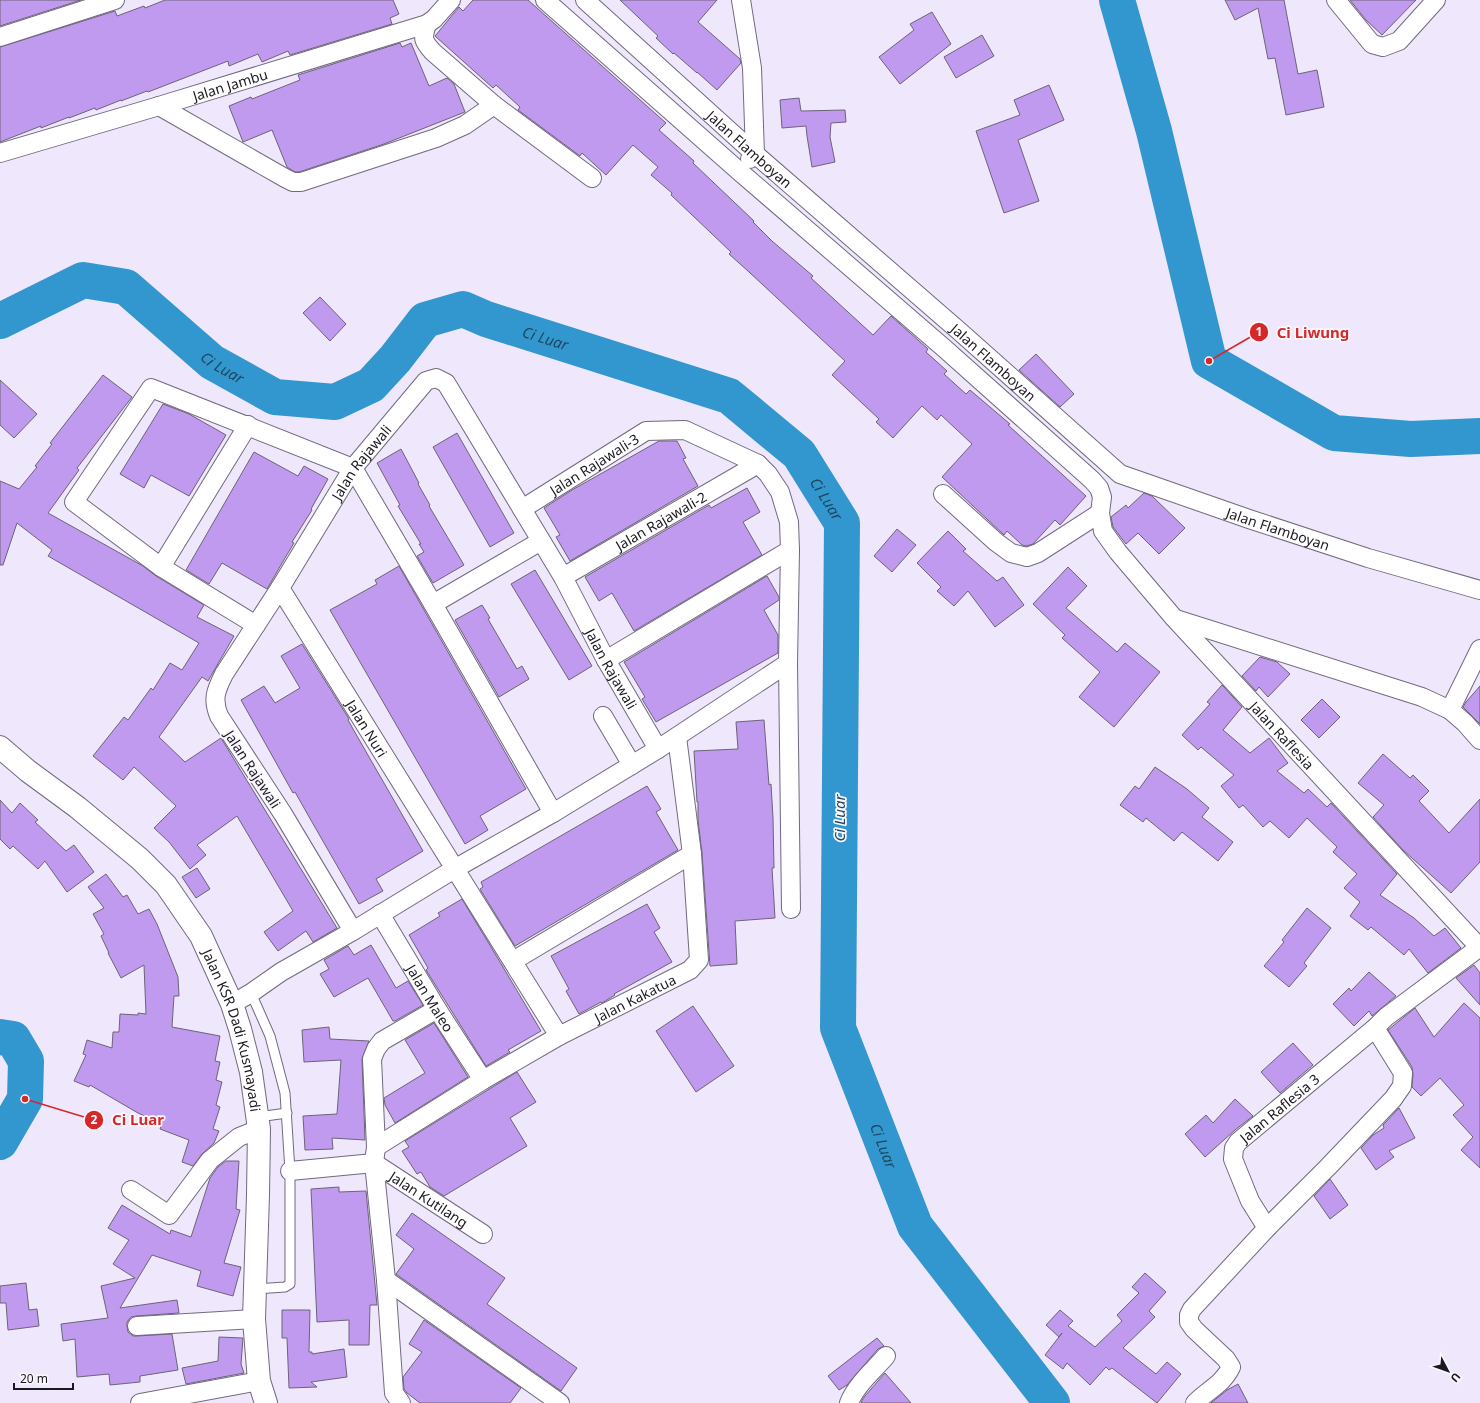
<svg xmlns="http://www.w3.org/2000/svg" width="1480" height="1403" viewBox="0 0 1480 1403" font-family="'Noto Sans',sans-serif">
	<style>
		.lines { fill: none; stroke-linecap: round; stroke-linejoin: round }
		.river { stroke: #3296cf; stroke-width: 36 }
		.building { fill: #c09aef; stroke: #6c6379 }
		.lane-casing { stroke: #72697f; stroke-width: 11 }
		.street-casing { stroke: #72697f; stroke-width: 20 }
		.secondary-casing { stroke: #72697f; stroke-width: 24 }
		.lane { stroke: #fff; stroke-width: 9 }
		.street { stroke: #fff; stroke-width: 18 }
		.secondary { stroke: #fff; stroke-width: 22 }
		.labels { text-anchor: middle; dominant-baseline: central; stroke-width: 3.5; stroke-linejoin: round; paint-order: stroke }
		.street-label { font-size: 14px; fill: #1c1821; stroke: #faf8fd }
		.water-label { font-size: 15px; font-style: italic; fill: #1f4760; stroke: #faf8fd }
		.leader { fill: none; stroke: #d62828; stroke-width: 1.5 }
		.callout-dot { fill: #d62828; stroke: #faf8fd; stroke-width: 1.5 }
		.mark-label { font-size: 12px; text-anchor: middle; font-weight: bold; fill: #fff }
		.callout-label { font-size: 15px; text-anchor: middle; font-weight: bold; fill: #d62828; stroke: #faf8fd; stroke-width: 3.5; stroke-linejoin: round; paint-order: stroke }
	</style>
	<rect width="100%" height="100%" fill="#efe7fb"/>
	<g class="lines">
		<g class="river">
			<polyline points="1117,0 1154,131 1209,361 1334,433 1411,439 1480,436"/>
			<path id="s1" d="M0 321 83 280 126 287 212 362 275 397 335 402 371 385 395 359 425 320 463 309 486 319 729 396 799 454 842 523 838 1028 915 1226 1052 1403"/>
			<polyline points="0,1037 13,1039 26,1061 25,1099 0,1142"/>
		</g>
	</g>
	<g class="building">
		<polygon points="0,0 81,0 0,26"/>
		<polygon points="165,0 393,0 399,14 390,18 392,24 290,55 288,51 262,62 258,54 229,66 228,61 148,92 147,91 121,101 121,100 96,110 95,108 69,118 69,117 41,128 41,126 0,142 0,47 115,11 117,16 144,6 145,8"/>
		<polygon points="473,0 528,0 666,123 659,130 694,161 693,163 754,221 753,222 772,241 813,276 811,278 873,335 891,316 928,349 926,352 947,371 944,374 966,394 970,390 1010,424 1008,425 1086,496 1060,525 1055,520 1033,544 1026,546 1022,545 1007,531 1004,535 1003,534 942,477 972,444 941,415 937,420 922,406 893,438 876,422 879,419 832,375 845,361 749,272 729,254 731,252 671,195 672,193 651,175 658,167 633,145 606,175 582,153 580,156 518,110 520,107 496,85 493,88 435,36 459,7 463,11"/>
		<polygon points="620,0 717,0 698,22 740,59 741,63 717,90 697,72 697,73 674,53 673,54 656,38 658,36"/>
		<polygon points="1225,0 1284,0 1298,74 1317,70 1324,107 1286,115 1275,58 1268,59 1258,8 1235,20"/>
		<polygon points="1350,0 1416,0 1382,35 1366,20"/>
		<polygon points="932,12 951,44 900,84 879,57 914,30 910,24"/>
		<polygon points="982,35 994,56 956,78 944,57"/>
		<polygon points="400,43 402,47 411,43 429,86 447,78 454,84 465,112 384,144 299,172 295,172 287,167 272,130 243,142 229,106 251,97 252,99 300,80 298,75"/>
		<polygon points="1049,85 1064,120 1018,140 1039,201 1004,213 976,131 1020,115 1014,100"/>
		<polygon points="799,98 801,111 845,110 846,122 831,123 830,137 835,162 812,167 807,136 806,126 782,128 780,100"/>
		<polygon points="320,297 346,324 330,341 303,313"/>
		<polygon points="1036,354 1074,394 1060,407 1019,370"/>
		<polygon points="103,375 132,397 77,468 79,470 48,513 143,566 156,576 204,605 197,617 234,636 208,681 202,677 159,737 185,762 221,738 337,928 313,942 306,931 278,951 264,932 293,911 237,816 197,845 206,855 190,869 169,842 154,828 176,806 134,767 123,780 93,756 124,717 128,720 151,688 153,690 170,663 182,670 199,643 48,556 52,550 17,523 3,565 0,565 0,481 19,489 37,467 35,466 52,444 50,443"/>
		<polygon points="0,380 37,414 14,438 0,425"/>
		<polygon points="163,404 189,414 226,435 189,496 151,475 144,488 120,474"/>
		<polygon points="457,433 514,533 490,547 433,447"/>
		<polygon points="659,441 677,441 686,458 683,459 698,486 570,561 556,537 560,535 544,508 572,490"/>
		<polygon points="401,449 419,483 418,484 430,505 429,506 464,565 433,583 417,556 424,552 419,544 421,544 398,506 400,505 377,463"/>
		<polygon points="254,452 298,476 304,466 328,479 311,509 312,510 292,542 294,543 285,558 267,589 222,563 209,584 186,570"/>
		<polygon points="747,488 760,512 743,522 762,555 634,631 612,593 599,601 585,577 709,505 711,508"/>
		<polygon points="1144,493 1152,496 1185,528 1159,554 1138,533 1126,544 1113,527 1111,517 1126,505 1128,508"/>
		<polygon points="897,529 916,545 892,572 874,556"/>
		<polygon points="948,531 966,549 963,551 997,581 1003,577 1024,605 995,627 968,591 954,606 937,591 941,587 917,563"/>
		<polygon points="399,566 526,789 480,816 488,830 465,844 330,610 377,584 375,580"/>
		<polygon points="1068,567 1087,586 1066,608 1117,652 1125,643 1160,672 1114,727 1079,697 1100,672 1062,638 1065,635 1033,604"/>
		<polygon points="535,570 592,666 569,680 511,584"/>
		<polygon points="767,576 779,597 779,600 764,610 778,635 778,653 656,722 642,699 645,697 624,662"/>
		<polygon points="482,605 490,618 488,619 517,669 522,666 529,679 499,697 455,620"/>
		<polygon points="302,644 349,719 348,720 357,736 423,851 376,879 383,891 359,904 308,815 295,792 293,793 241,700 264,686 275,703 300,688 281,656"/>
		<polygon points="1260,657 1277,662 1290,674 1268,697 1259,687 1256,691 1242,676"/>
		<polygon points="1222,685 1242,707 1223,730 1250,753 1269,738 1288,763 1277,771 1304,793 1308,789 1327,807 1331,803 1397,874 1380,895 1414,918 1434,936 1445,928 1461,948 1428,973 1409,949 1404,955 1371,927 1368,930 1350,916 1360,902 1344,888 1357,874 1333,852 1337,847 1307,818 1289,838 1270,821 1263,827 1243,805 1239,808 1221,786 1234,775 1201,747 1198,750 1182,735 1210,704 1207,702"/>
		<polygon points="1480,686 1480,724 1463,707 1466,702"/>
		<polygon points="1322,699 1340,717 1319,738 1301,720"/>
		<polygon points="764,720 769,785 771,784 773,818 774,868 772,868 775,918 735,921 737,964 710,966 702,853 698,820 698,802 697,802 694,751 738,749 736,722"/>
		<polygon points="1383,754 1410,778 1413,775 1429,791 1419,801 1449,833 1480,799 1480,862 1451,893 1403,850 1373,817 1384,805 1358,783"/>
		<polygon points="1155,767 1187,789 1209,808 1202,817 1233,842 1218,861 1182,832 1174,841 1146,818 1143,822 1120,805 1135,786 1139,789"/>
		<polygon points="647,786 661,809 656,812 678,850 515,946 480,889 483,887 481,882"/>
		<polygon points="0,800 12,813 20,803 38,820 35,822 66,851 74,845 94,872 67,892 45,861 38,869 13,846 10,849 0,839"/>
		<polygon points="197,868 210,889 196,898 182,877"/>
		<polygon points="106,874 123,897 127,895 138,914 149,909 157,924 178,977 179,996 174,996 172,1027 220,1036 215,1061 220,1062 216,1080 222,1082 216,1105 220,1107 213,1129 219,1131 214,1143 202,1154 193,1166 182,1162 189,1140 160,1129 162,1124 138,1113 90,1085 89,1087 74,1081 86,1055 83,1054 87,1040 112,1048 113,1032 119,1032 120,1014 138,1015 138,1013 146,1014 144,965 121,978 108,953 109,953 101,936 104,934 93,914 104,908 88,887"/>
		<polygon points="462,899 497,957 541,1031 508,1050 510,1052 486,1066 426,970 428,968 409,935 440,916 438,913"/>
		<polygon points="647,904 660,928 654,932 672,962 614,994 615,995 602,1003 601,1002 579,1014 566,991 569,989 551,956"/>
		<polygon points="1307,908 1331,928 1304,963 1307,966 1289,987 1264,966 1284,942 1282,940"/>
		<polygon points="371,945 396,988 408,981 423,1005 395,1021 393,1021 368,978 334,997 320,974 329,969 324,960 348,946 354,955"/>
		<polygon points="1474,965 1480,973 1480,1005 1456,978"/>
		<polygon points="1369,972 1396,996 1372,1016 1369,1011 1354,1026 1333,1004 1349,988 1351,991"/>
		<polygon points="1464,1003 1480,1018 1480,1168 1461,1150 1473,1137 1453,1115 1464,1105 1440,1078 1421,1096 1412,1087 1413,1074 1412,1067 1388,1030 1415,1008 1434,1037"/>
		<polygon points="693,1006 734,1066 696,1092 656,1031"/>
		<polygon points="434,1023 468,1077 395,1123 385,1105 384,1098 425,1073 405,1040"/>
		<polygon points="329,1027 330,1039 369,1041 362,1059 365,1140 332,1138 333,1149 305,1150 303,1116 337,1114 341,1060 304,1062 302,1030"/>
		<polygon points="1293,1043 1313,1065 1280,1093 1261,1072"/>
		<polygon points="517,1072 536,1102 510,1118 527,1146 444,1196 430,1187 421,1172 417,1174 402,1151 409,1147 405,1141"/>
		<polygon points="1235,1099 1253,1116 1235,1130 1205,1157 1185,1134 1206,1115 1213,1123"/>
		<polygon points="1399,1108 1415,1138 1389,1151 1394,1157 1376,1170 1361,1148 1373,1135 1384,1128 1383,1125"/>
		<polygon points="226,1161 239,1161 236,1209 240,1210 224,1263 241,1267 233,1296 197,1286 201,1271 152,1255 120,1308 177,1300 179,1313 136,1316 131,1317 127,1322 127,1326 128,1332 133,1336 137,1336 172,1334 178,1370 140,1376 140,1382 110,1385 109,1374 77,1377 75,1339 63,1341 61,1324 108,1318 101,1286 135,1278 113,1264 129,1240 108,1228 122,1205 170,1234 171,1230 191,1237 210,1178 218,1167"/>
		<polygon points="1330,1179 1348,1205 1330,1219 1314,1196"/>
		<polygon points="339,1187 339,1192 366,1191 377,1305 370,1305 369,1345 349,1345 349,1320 317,1322 311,1189"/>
		<polygon points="412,1213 505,1278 487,1304 577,1368 561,1391 396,1274 414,1249 396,1235"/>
		<polygon points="1145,1273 1166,1292 1149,1311 1155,1317 1123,1348 1156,1374 1167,1362 1181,1374 1157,1403 1112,1368 1109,1370 1106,1367 1090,1385 1067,1363 1063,1369 1045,1355 1062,1333 1059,1337 1046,1325 1060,1310 1073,1321 1068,1326 1095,1347 1122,1321 1117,1315 1139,1293 1132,1287"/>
		<polygon points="26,1283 29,1310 37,1309 39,1326 8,1330 6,1303 0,1303 0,1286"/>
		<polygon points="282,1310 310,1310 309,1352 312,1352 312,1354 344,1349 347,1377 311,1382 317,1387 289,1388 287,1338 282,1338"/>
		<polygon points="424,1320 521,1388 510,1403 420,1403 407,1393 404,1389 403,1377 422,1352 409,1344"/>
		<polygon points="219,1337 243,1338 241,1364 244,1373 186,1384 182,1368 218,1361"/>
		<polygon points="877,1338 884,1346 878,1349 847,1385 839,1390 828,1376"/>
		<polygon points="885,1373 911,1403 862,1403 861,1402 865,1396"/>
		<polygon points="1238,1384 1248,1403 1211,1403 1227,1390"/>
	</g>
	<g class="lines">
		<defs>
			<g id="lane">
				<polyline points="251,993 270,1036 285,1093 290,1171 290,1284 285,1287 255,1289"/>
				<polyline points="258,1117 287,1113"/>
			</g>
			<g id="street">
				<path id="s2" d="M545 0 740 172 944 348 1092 480 1099 488 1102 497 1100 513 1103 531 1118 552 1174 618 1480 948"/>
				<path id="s3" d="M585 0 755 154 958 330 1120 474 1249 519 1368 558 1480 590"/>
				<polyline points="741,0 752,68 755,154 750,159"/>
				<polyline points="1336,0 1372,44 1383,47 1399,41 1436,0"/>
				<path d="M427 24C422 39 423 41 433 52L494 105 592 178"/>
				<polyline points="0,37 115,0"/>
				<polyline points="159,106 285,178 293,182 301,182 436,138 465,125 494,105"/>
				<path id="s4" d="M0 153 159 106 427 24 434 19 451 0"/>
				<polyline points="943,494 996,542 1011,553 1027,557 1038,553 1100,513"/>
				<path id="s5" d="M522 509 646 431 685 430 758 464 768 474 780 492 789 522 790 550 788 663 791 909"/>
				<polyline points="161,567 248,425"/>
				<path id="s6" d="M563 577 758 464"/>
				<path id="s7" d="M280 588 559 1036"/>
				<polyline points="433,604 541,541"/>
				<polyline points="1176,619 1422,697 1450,710 1465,723 1480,740"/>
				<polyline points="256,625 161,567 74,502 151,388 353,468 433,604 553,813"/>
				<polyline points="606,660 790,550"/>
				<polyline points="1450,710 1480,649"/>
				<polyline points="603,716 632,765"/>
				<path id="s8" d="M380 914 437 1009 483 1080"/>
				<path id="s9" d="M353 931 283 814 219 716C212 699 216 690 224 674L280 588 353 468 426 381 436 378 446 383 563 577 606 660 658 749"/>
				<polyline points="513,961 692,854"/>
				<polyline points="232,1004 251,993 281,972 353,931 456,868 553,813 658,749 788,663"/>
				<path id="s10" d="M376 1147 483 1080 559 1036 690 970 699 960 692 854 677 737"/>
				<path id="s11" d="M290 1171 374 1163 483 1234"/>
				<polyline points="131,1190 169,1215 210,1160 239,1137 259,1129"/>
				<path id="s12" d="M1267 1228 1250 1201 1233 1159 1234 1148 1238 1142 1375 1028"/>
				<polyline points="386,1280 560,1403"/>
				<polyline points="137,1326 254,1319"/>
				<polyline points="140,1403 259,1381"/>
				<polyline points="401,1403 394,1393 386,1280 374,1163 376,1147 372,1059 376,1049 382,1041 437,1009"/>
				<path d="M849 1403C856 1385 873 1371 886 1356"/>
				<path d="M1195 1403C1208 1390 1223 1384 1231 1367L1226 1359 1194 1329 1189 1322V1315L1192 1309 1267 1228 1328 1167 1393 1099 1402 1086 1403 1073 1375 1028 1386 1017 1480 947"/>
			</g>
			<g id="secondary">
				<path id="s13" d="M0 747 28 771 77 807 140 859 166 885 201 936 232 1004 240 1029 251 1072 259 1129 258 1195 254 1319 259 1381 266 1403"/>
			</g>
		</defs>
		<use href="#lane" class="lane-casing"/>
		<use href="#street" class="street-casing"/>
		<use href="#secondary" class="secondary-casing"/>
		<use href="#lane" class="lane"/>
		<use href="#street" class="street"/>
		<use href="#secondary" class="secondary"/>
	</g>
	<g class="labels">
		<g class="street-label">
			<text stroke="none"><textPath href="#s4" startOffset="240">Jalan Jambu</textPath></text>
			<text stroke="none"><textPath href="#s3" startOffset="222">Jalan Flamboyan</textPath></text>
			<text stroke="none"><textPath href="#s3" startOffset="546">Jalan Flamboyan</textPath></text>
			<text stroke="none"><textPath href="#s9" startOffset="550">Jalan Rajawali</textPath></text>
			<text stroke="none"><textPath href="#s5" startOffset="85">Jalan Rajawali-3</textPath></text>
			<text stroke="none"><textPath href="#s6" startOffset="113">Jalan Rajawali-2</textPath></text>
			<text stroke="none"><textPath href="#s3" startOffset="882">Jalan Flamboyan</textPath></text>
			<text stroke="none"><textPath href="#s9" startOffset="1006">Jalan Rajawali</textPath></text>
			<text stroke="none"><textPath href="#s7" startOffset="165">Jalan Nuri</textPath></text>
			<text stroke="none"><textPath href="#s2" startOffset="1054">Jalan Raflesia</textPath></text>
			<text transform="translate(253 769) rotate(57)">Jalan Rajawali</text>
			<text stroke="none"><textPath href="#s8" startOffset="98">Jalan Maleo</textPath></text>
			<text stroke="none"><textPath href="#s10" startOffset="299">Jalan Kakatua</textPath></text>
			<text stroke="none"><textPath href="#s13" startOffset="378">Jalan KSR Dadi Kusmayadi</textPath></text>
			<text stroke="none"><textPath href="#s12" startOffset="149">Jalan Raflesia 3</textPath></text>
			<text stroke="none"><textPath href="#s11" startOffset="150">Jalan Kutilang</textPath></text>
		</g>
		<g class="water-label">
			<text stroke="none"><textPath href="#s1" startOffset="634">Ci Luar</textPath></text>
			<text stroke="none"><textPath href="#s1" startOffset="262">Ci Luar</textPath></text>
			<text stroke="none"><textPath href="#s1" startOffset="970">Ci Luar</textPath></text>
			<text transform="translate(839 818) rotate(-90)">Ci Luar</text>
			<text stroke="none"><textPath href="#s1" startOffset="1630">Ci Luar</textPath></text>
		</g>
	</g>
	<path class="leader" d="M1209 361L1259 332M25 1099L94 1120"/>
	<g class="callout-dot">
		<circle cx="1209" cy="361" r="4"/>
		<circle cx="25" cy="1099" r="4"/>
		<circle cx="1259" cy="332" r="10"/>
		<circle cx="94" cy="1120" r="10"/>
	</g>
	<g class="mark-label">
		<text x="1259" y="336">1</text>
		<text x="94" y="1124">2</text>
	</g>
	<g class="callout-label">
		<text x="1313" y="338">Ci Liwung</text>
		<text x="138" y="1125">Ci Luar</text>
	</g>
	<g transform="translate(1448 1371) rotate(131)" stroke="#faf8fd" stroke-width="3" paint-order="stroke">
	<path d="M0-3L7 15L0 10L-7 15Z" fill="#1c1821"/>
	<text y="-6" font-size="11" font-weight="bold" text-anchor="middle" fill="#1c1821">U</text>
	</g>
	<path d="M14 1383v6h59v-6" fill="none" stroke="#1c1821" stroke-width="2"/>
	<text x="20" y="1383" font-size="12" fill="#1c1821" stroke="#faf8fd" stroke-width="3" paint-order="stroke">20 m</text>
</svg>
